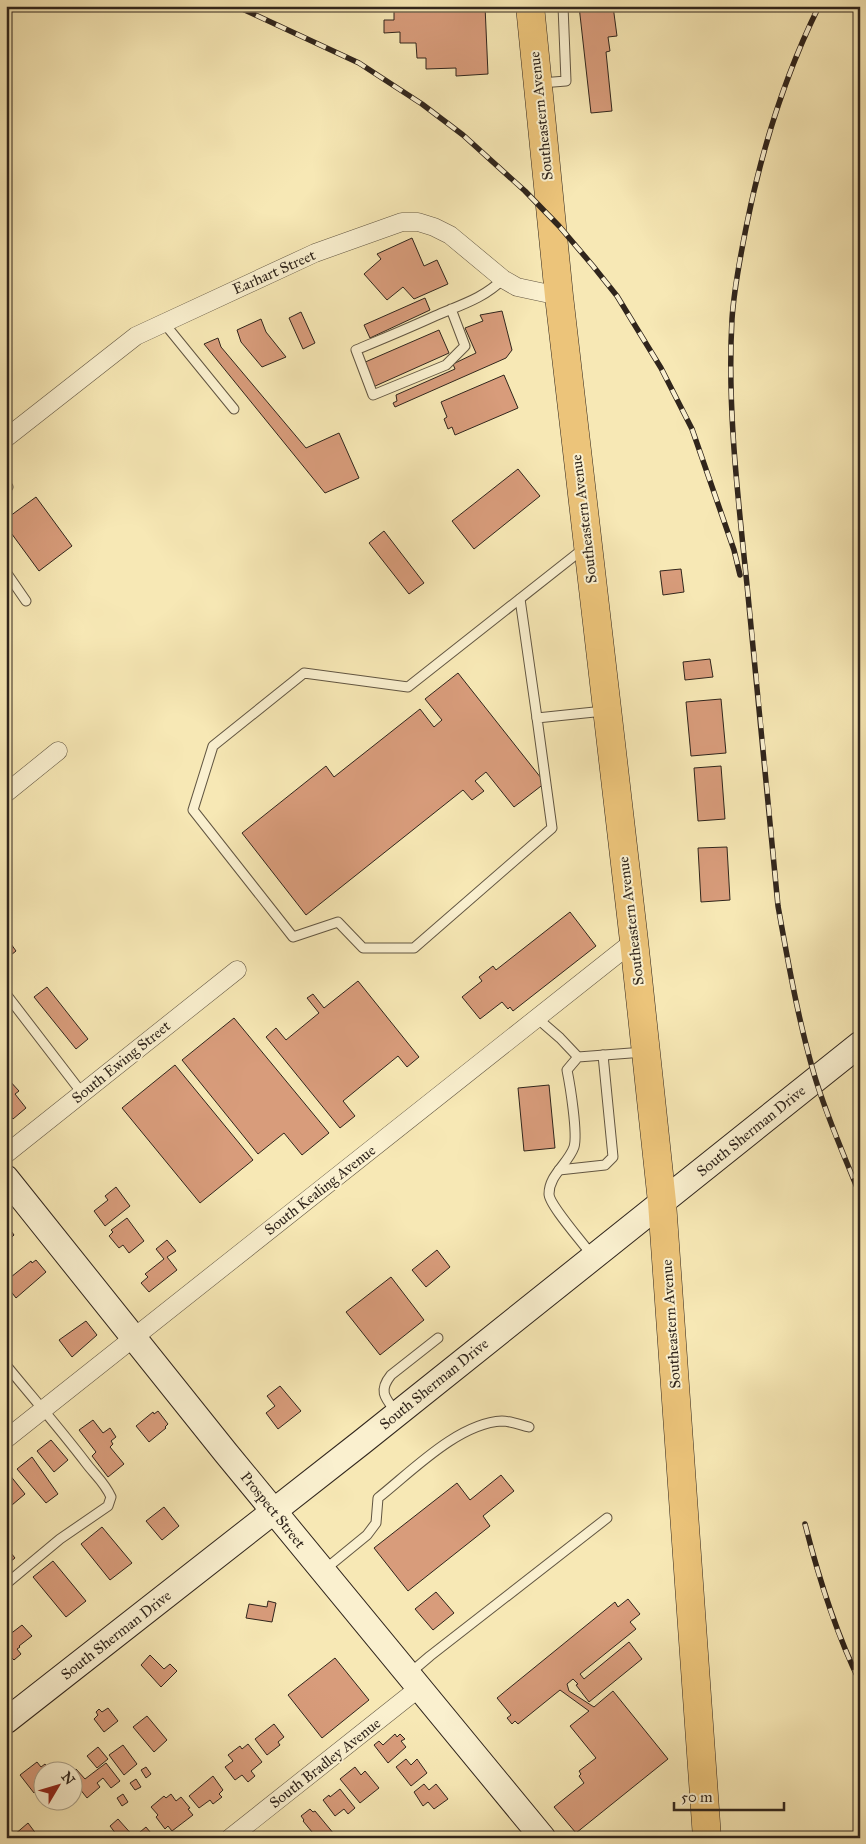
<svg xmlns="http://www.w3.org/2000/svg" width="866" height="1844" viewBox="0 0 866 1844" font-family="'IM FELL Great Primer',serif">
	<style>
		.building { fill: #d89c7b; stroke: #30251c }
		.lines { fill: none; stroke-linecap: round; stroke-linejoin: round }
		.service-casing { stroke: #625642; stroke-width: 11 }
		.minor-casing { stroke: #625642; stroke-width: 19 }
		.secondary-casing { stroke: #30251c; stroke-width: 27 }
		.primary-casing { stroke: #30251c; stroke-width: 29 }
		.service { stroke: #faf0cf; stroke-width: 9 }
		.minor { stroke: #faf0cf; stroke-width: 18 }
		.secondary { stroke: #faf0cf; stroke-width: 25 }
		.primary { stroke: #ecc47a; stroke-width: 28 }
		.rail-casing { stroke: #30251c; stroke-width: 5.5 }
		.rail { stroke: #faf0cf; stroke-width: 4; stroke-dasharray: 11; stroke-linecap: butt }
		.labels { text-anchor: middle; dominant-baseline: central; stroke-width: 4; stroke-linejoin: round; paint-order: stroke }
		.street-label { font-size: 15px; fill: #30251c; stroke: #faf0cf }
	</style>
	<rect width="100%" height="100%" fill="#f7e8b5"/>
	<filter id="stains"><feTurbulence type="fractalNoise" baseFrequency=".004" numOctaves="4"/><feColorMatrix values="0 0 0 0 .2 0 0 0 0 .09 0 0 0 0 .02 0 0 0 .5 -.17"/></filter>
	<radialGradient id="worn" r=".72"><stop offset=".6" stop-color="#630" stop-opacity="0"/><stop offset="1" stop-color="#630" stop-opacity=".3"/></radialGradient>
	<g class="building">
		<polygon points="428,6 485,6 488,74 456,76 456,68 426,69 426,58 417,58 416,43 400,43 400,32 384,33 384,20 394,20 394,8"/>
		<polygon points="579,6 613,6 617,36 608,37 610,51 606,52 612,111 591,113"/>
		<polygon points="412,238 424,266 437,260 448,284 414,299 403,287 387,300 364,274 381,259 377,254"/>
		<polygon points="425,298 430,310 370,338 364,325"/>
		<polygon points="502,311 512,350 506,358 395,407 393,403 397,401 396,395 455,369 453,364 476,353 465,328 483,321 480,315"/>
		<polygon points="301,312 315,343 303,349 289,318"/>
		<polygon points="261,319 266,332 286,357 262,367 241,342 237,330"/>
		<polygon points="439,330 449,353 373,387 363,363"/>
		<polygon points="218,338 221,347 306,448 339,433 359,478 325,493 204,344"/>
		<polygon points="504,375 518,408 455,435 452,427 448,429 444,419 447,417 441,402"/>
		<polygon points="518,469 540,496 474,549 452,521"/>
		<polygon points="36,497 72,546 39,571 6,526 6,519"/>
		<polygon points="384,531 424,583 409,594 369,543"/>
		<polygon points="681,569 684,592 663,595 660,571"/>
		<polygon points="710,659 713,677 685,680 683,662"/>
		<polygon points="458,673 545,783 514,807 486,772 475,781 484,791 472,800 463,790 306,915 242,833 326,766 334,777 420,709 434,727 442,720 425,699"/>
		<polygon points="721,699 726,753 691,756 686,702"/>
		<polygon points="721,766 725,819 698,821 694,768"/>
		<polygon points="727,847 730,900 701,902 698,848"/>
		<polygon points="570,912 596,946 513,1011 510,1007 508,1009 502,1002 480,1019 462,997 482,981 479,977 493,966 496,970"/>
		<polygon points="11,944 16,951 6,959 6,947"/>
		<polygon points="358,981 419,1057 407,1067 398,1056 343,1101 355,1116 340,1128 266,1037 276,1028 286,1040 319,1013 307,998 313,994 324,1008"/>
		<polygon points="47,987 88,1039 76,1049 34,997"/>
		<polygon points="234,1018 329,1133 302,1155 284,1133 258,1154 182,1060"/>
		<polygon points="175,1065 253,1160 200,1203 122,1108"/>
		<polygon points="8,1079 19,1091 15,1094 26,1108 13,1119 6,1111 6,1080"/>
		<polygon points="549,1085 555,1148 524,1151 518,1088"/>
		<polygon points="116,1187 130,1206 105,1226 94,1211 108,1200 105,1196"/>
		<polygon points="127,1218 144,1241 129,1253 123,1245 119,1248 109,1236 113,1232 111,1230"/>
		<polygon points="6,1224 14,1235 6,1243"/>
		<polygon points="167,1240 176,1251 167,1257 177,1270 149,1292 141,1283 148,1277 145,1274 164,1259 156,1249"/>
		<polygon points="437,1250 450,1267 426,1287 412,1270"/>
		<polygon points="36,1260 46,1272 16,1298 6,1285 6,1281 31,1261 32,1263"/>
		<polygon points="391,1277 424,1320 380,1355 346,1312"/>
		<polygon points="86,1321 97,1335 72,1357 59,1340"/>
		<polygon points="280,1386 301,1411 278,1429 266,1413 275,1406 267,1396"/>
		<polygon points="158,1411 168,1424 165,1427 166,1428 149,1442 136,1426 153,1412 154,1414"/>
		<polygon points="93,1420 103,1433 110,1428 116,1437 111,1441 113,1444 110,1447 124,1464 108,1477 92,1456 96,1452 79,1430"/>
		<polygon points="51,1440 68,1460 54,1472 37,1451"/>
		<polygon points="32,1457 58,1494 46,1503 17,1469"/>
		<polygon points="9,1474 25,1494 12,1505 6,1498 6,1476"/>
		<polygon points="501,1475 514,1491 483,1516 490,1526 408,1591 374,1548 457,1483 470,1500"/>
		<polygon points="164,1507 179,1526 162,1540 146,1521"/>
		<polygon points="102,1527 132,1563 110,1580 81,1544"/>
		<polygon points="6,1547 15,1558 6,1565"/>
		<polygon points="53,1561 86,1601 66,1617 33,1577"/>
		<polygon points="436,1592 454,1613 433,1630 415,1609"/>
		<polygon points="628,1599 640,1614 630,1622 636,1629 580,1674 584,1679 629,1642 642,1659 589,1702 576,1685 578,1684 573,1679 567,1684 569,1691 594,1707 613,1691 668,1759 576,1833 554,1807 584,1783 579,1776 581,1774 579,1771 596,1758 570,1726 589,1711 560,1690 518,1724 515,1721 512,1724 507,1718 511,1715 497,1698 615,1602 618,1607"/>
		<polygon points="268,1601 276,1603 272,1622 246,1618 249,1604 267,1607"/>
		<polygon points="22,1625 32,1636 19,1646 20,1647 17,1649 21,1654 14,1660 9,1655 8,1656 6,1654 6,1632 9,1635"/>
		<polygon points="150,1655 164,1669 170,1664 177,1671 161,1687 141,1665"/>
		<polygon points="335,1658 369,1700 322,1738 288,1695"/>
		<polygon points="108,1708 118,1721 104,1732 94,1719 98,1715 96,1712 99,1709 102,1712"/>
		<polygon points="147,1716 167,1740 154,1752 133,1727"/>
		<polygon points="274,1724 284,1737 278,1742 280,1745 267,1755 255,1739"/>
		<polygon points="395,1734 397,1737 400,1734 405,1739 401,1741 406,1747 388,1763 374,1745 379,1741 383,1745"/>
		<polygon points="248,1744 262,1762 251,1771 255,1776 248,1782 242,1775 235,1780 225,1767 233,1761 228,1755 240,1746 242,1749"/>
		<polygon points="123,1745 137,1764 124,1775 109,1755"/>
		<polygon points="98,1747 108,1759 97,1768 87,1756"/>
		<polygon points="406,1759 411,1765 417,1759 427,1773 411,1786 396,1767"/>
		<polygon points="37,1762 41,1767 45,1764 51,1772 42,1772 42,1786 34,1793 20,1775"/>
		<polygon points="106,1763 120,1781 111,1788 103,1778 97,1783 100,1787 87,1798 72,1779 72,1772 76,1769 85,1779"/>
		<polygon points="146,1767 151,1774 146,1778 141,1770"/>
		<polygon points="355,1767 361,1775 365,1771 379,1788 360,1803 340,1779"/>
		<polygon points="213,1776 223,1790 219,1794 222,1797 213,1804 210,1800 199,1808 189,1796"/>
		<polygon points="136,1779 141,1787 135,1790 130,1783"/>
		<polygon points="424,1784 429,1790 436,1784 448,1799 434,1809 428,1802 423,1806 414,1792"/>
		<polygon points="340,1789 355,1808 348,1814 344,1809 335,1816 323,1800 329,1795 330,1797"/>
		<polygon points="123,1794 128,1802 122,1806 117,1798"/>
		<polygon points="171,1794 176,1801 181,1797 190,1808 188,1809 193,1815 172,1831 168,1826 165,1829 156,1817 158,1815 151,1807 164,1796 166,1798"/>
		<polygon points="310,1809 313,1812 315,1811 334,1834 329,1838 317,1838 303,1821 304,1820 301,1816"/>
		<polygon points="118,1819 134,1837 146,1827 155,1838 119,1838 110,1826"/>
		<polygon points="28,1823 37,1835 34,1838 16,1838 14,1835"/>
	</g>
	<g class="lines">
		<defs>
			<g id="service">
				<polyline points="541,83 566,81 563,6"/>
				<path d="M451 309 465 346 446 365 373 395 356 350C382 339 409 328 435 316 460 305 483 299 503 279"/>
				<polyline points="164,323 234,409"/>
				<polyline points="6,485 8,487 6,489"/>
				<polyline points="583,549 408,687 304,673 213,746 193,810 293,937 338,922 363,948 414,948 552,828 537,718 604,711"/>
				<polyline points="6,572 26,601"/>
				<polyline points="520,599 537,718"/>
				<polyline points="6,994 82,1093"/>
				<polyline points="537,1018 560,1038 578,1057"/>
				<polyline points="559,1170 605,1165 613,1157 603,1055"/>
				<path d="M593 1257C585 1245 549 1205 549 1194 549 1175 568 1164 574 1147 578 1134 570 1085 567 1070L578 1057 644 1052"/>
				<path d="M6 1365C33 1398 60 1429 86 1463 95 1475 105 1483 111 1497L108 1506 60 1539 6 1584"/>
				<path d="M396 1412C385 1398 378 1391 391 1375L438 1338"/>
				<path d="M323 1571 367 1535 376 1523 378 1498C411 1472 458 1423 502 1421 510 1421 521 1425 529 1427"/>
				<polyline points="410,1673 430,1656 607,1518"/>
			</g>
			<g id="minor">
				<polyline points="6,438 136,336 315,253 402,222 418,222 434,227 450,235 503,279 517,287 559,296"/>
				<polyline points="6,793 58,751"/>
				<polyline points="6,1154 237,970"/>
				<polyline points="6,1439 634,941"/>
				<polyline points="230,1838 419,1688"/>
			</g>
			<g id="secondary">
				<polyline points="6,1178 226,1453 543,1838"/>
				<polyline points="6,1721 362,1442 860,1044"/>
			</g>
			<polyline id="primary" points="530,6 559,296 634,941 662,1202 707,1838"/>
		</defs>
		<use href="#service" class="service-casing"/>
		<use href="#minor" class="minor-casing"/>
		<use href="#secondary" class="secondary-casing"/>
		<use href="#primary" class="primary-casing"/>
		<use href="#service" class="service"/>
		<use href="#minor" class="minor"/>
		<use href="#secondary" class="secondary"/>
		<use href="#primary" class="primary"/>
		<defs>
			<g id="rail">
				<polyline points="236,6 359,63 422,104 463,135 525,191 559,226 593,266 617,296 661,368 692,429 734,550 740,575"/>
				<path d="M819 6C784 77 761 152 746 228 740 258 734 289 732 319 727 408 738 497 747 585 758 692 768 799 778 906 788 962 798 1019 814 1074 826 1115 844 1155 860 1195"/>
				<path d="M805 1524C819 1579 835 1631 860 1682"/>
			</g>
		</defs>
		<use href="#rail" class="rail-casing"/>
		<use href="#rail" class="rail"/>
	</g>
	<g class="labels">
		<g class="street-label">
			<text transform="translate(541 116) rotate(-96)">Southeastern Avenue</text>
			<text transform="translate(274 272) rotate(-24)">Earhart Street</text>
			<text transform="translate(584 519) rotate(-97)">Southeastern Avenue</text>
			<text transform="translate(631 921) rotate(-97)">Southeastern Avenue</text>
			<text transform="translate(121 1062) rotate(-39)">South Ewing Street</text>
			<text transform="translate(751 1131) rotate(-39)">South Sherman Drive</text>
			<text transform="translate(320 1190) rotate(-38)">South Kealing Avenue</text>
			<text transform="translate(671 1324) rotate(-94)">Southeastern Avenue</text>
			<text transform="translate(434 1384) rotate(-39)">South Sherman Drive</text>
			<text transform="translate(273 1510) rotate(51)">Prospect Street</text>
			<text transform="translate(116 1635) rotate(-38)">South Sherman Drive</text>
			<text transform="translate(325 1763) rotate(-38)">South Bradley Avenue</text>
		</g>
	</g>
	<rect width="866" height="1844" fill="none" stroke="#f7e8b5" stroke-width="25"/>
	<rect x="8" y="8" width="851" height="1829" fill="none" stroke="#30251c" stroke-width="2.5"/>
	<rect x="12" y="12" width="841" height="1819" fill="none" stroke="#30251c"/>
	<g transform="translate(58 1786) rotate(52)"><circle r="24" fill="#faf0cf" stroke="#a99f87"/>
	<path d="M0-4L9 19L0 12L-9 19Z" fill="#8f2418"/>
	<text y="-8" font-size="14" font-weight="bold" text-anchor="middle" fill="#30251c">N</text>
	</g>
	<path d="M674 1802v8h110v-8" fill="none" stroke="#30251c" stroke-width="2.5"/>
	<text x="681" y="1802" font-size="15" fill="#30251c" stroke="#faf0cf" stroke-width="4" paint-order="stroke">50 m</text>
	<rect width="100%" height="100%" filter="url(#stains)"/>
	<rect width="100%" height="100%" fill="url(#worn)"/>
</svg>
